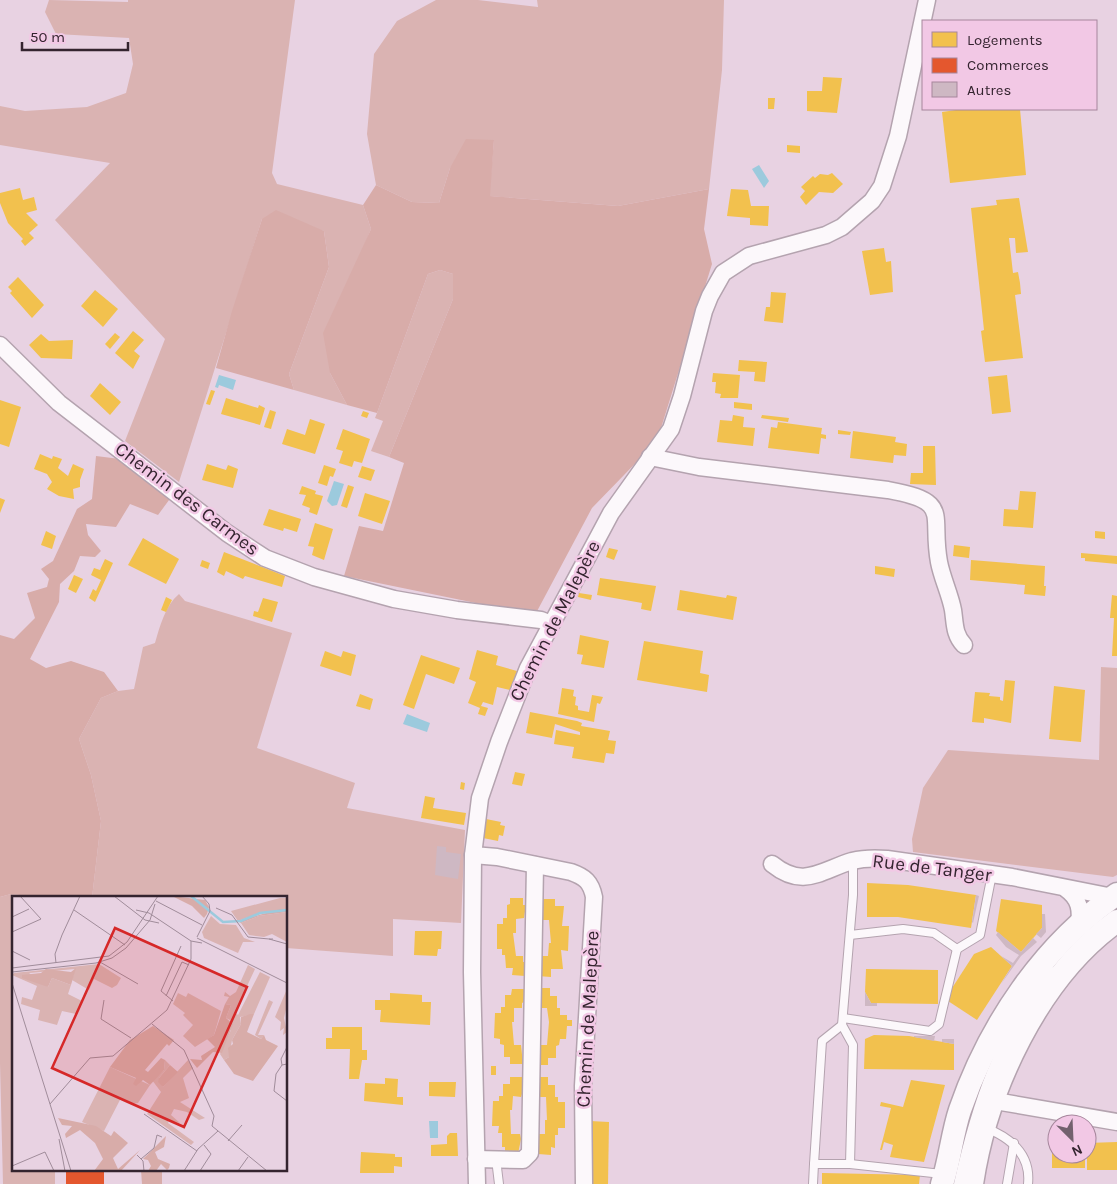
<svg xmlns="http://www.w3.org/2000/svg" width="1117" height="1184" viewBox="0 0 1117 1184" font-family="Karla,sans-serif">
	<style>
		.green { fill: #dab3b2 }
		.forest { fill: #d8aca9 }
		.water { fill: #9ccadd }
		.homes { fill: #f2c14e }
		.shops { fill: #e4572e }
		.building { fill: #ceb8c3 }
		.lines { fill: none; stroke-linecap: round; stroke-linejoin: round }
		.lane-casing { stroke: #b4a3af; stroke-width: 10 }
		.street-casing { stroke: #b4a3af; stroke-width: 19 }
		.secondary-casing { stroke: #b4a3af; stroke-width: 25 }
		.lane { stroke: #fcf8fb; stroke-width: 8 }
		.street { stroke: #fcf8fb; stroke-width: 16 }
		.secondary { stroke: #fcf8fb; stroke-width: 22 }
		.labels { text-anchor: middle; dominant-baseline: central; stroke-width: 5; stroke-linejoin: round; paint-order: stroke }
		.street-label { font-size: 19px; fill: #34242f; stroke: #f2c8e5 }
		.inset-river { fill: none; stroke: #9ccadd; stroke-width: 2.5 }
		.inset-road { fill: none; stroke: #a08c9a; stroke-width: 1 }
		.view { fill: #d62828; fill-opacity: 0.15; stroke: #d62828; stroke-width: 2.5 }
		.inset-edge { fill: none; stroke: #34242f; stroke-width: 2.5 }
	</style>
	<rect width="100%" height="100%" fill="#e8d2e2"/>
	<g class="green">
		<polygon points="49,0 128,2 128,0 295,0 272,173 277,184 363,205 371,229 362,251 330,373 347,405 294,390 289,374 329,267 324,231 262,219 179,482 125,441 165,339 55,220 110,163 0,145 0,106 25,111 87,107 126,93 133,64 129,38 56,34 45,12"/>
		<polygon points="436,0 478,0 538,7 537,0 724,0 722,70 709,189 618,206 489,196 494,140 450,168 439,203 412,202 376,185 367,134 374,54 397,21"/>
		<polygon points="440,270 453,274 453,299 389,457 371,451 383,421 375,418 377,413 428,274"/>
		<path d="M179 594 185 601 292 633 257 748 355 783 347 808 465 830 461 923 393 919V956L286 948V898H92L101 821 91 775 79 739 101 698 118 691 134 689 143 647 155 643C160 626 165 606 179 594Z"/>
		<polygon points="1101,667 1117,668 1117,875 1113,877 913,852 912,839 923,788 948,750 1099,760"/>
		<polygon points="11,894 46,898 14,898 14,1170 55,1170 55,1184 3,1184 0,1063 0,897"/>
	</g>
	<g class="forest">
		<polygon points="466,139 494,140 490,196 618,206 709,189 704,229 712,264 657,441 592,508 535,615 344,576 359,526 383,531 404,463 389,457 453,299 453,274 440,270 428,274 377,413 347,405 330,373 323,333 371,229 363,205 376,185 412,202 439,203 450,168"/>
		<polygon points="276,210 324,231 329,267 289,374 294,390 216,368 232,311 262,219"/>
		<polygon points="96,456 120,459 172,496 158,515 130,504 116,527 86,524 88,535 101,551 95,557 80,556 74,571 60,584 59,602 30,659 46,668 71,661 104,672 118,691 101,698 79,739 91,775 101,821 92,898 46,898 11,894 0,897 0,635 14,639 35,618 27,593 47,587 49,579 41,569 53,561 77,509 92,499"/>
		<polygon points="141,1170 162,1170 162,1184 142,1184"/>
	</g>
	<g class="water">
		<polygon points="759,165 769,181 764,188 752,169"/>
		<polygon points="219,375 236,380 233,390 219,385 218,388 215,387"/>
		<polygon points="334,481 344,484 337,505 332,506 327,501"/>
		<polygon points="407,714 430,723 427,732 403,724"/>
		<polygon points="429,1121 438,1121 438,1138 430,1138"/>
	</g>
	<g class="homes">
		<polygon points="823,77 842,78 837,113 807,111 807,91 822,91"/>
		<polygon points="768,98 775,98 774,109 768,109"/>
		<polygon points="963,109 1020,109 1026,175 950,183 942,112"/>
		<polygon points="787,145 800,146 800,153 787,152"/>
		<polygon points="832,173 843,184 833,193 819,192 806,205 800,197 805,191 801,187 813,176 815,178 820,174 828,175"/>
		<polygon points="20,188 23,200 34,197 37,210 26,213 38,225 29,233 34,238 25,246 21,241 23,239 8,223 0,203 0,193"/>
		<polygon points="731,189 748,190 751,206 769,206 768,226 750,225 750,218 727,216"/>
		<polygon points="1019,198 1028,252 1016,253 1015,238 1009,238 1013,273 1018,272 1020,283 1021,294 1015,295 1023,358 985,362 981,331 984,330 971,208 997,205 996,200"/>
		<polygon points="884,248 886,262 891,261 893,292 870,295 862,251"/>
		<polygon points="18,277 44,305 32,318 10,293 12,291 8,287"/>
		<polygon points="95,290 118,309 103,327 81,306"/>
		<polygon points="771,292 786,293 783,323 764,321 766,307 770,307"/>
		<polygon points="133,331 144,340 134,351 140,356 133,369 115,353"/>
		<polygon points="115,333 120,337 110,349 105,344"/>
		<polygon points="41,334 49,341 73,340 72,359 41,358 29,345"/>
		<polygon points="739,360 767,362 765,382 754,381 755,372 738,371"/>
		<polygon points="713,373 740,375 738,398 720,398 721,394 715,393 716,382 712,382"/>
		<polygon points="1007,375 1011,412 992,414 988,377"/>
		<polygon points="100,383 121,402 110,415 90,396"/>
		<polygon points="211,390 215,391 210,405 206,404"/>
		<polygon points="226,398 258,408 259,405 265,408 260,425 221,414"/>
		<polygon points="0,400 21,407 9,447 0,444"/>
		<polygon points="734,402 752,404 752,410 734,408"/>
		<polygon points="270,410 276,412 271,429 264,427"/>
		<polygon points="363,411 369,413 367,418 361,416"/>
		<polygon points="733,415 744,417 743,427 755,428 753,446 717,442 720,420 732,421"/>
		<polygon points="762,415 789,418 788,422 761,418"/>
		<polygon points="310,419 325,424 315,454 282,444 287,429 305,435"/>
		<polygon points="778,422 822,428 821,434 826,435 826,439 821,438 819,454 768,448 771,427 777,428"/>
		<polygon points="343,429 370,439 362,463 354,461 352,467 339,463 343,451 336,449"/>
		<polygon points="838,430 851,432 850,435 838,434"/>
		<polygon points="853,431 896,437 895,442 907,444 906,456 894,455 893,463 850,458"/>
		<polygon points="923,446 935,446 936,485 910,484 911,473 923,473"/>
		<polygon points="40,454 52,459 53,456 62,459 58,468 68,476 73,464 84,469 80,480 80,487 73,489 74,499 59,496 47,489 52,482 47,474 34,469"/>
		<polygon points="207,464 226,470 228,465 238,469 233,488 202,480"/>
		<polygon points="324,465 336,469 333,477 330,476 327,486 318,483"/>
		<polygon points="362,466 375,470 371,481 358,477"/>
		<polygon points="348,485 354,487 347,508 341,506"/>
		<polygon points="302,486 316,491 315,494 323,496 317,515 309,512 310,508 302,505 306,495 299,494"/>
		<polygon points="1020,491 1036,492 1033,528 1003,526 1004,509 1018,510"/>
		<polygon points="365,493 390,501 382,524 358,516"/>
		<polygon points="0,498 5,500 0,513"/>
		<polygon points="269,509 301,519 297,532 284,528 283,531 263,525"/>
		<polygon points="315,523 333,529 324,560 312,555 314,547 308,546"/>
		<polygon points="46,531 56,536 52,549 41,545"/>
		<polygon points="1095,531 1105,532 1105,539 1095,538"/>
		<polygon points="143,538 179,559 166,584 128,565"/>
		<polygon points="954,545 970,547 969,558 953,556"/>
		<polygon points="609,548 618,550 614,560 606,557"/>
		<polygon points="224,552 285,576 282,587 245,576 243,579 226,571 224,576 217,572"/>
		<polygon points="1081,553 1117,556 1117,564 1085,561 1085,558 1081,558"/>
		<polygon points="105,559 113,563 95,602 89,598 93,589 96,591 101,580 91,575 94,568 100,570"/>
		<polygon points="202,560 210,563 208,569 200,566"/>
		<polygon points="971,560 1045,566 1044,586 1046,586 1045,596 1024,594 1025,585 970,580"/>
		<polygon points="875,566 895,569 894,577 875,574"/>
		<polygon points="74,575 83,579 76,593 68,589"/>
		<polygon points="600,578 656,586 651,611 641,609 642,603 597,595"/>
		<polygon points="680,590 726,598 727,595 737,597 733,620 677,610"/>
		<polygon points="579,593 592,595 591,600 578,597"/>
		<polygon points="1112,595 1117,596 1117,656 1112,656 1114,618 1110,618"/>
		<polygon points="166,597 172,600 166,612 161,610"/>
		<polygon points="263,598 278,602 272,622 253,616 254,611 258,612"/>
		<polygon points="580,635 609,641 604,668 581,664 583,655 577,654"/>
		<polygon points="644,641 703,651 700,673 709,675 707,692 637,680"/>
		<polygon points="477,650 498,656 496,665 517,671 510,690 497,687 493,705 483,702 481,706 488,708 485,716 478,714 480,708 468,703 476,682 469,679"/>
		<polygon points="325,651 341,657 343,651 356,655 351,676 320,666"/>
		<polygon points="421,655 460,668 454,684 426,674 414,709 403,705"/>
		<polygon points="1005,680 1015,681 1011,723 984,718 984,723 972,722 975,692 990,693 989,696 1000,697 1000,700 1003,701"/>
		<polygon points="1054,686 1085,690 1081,742 1049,739"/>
		<polygon points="562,688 574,690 573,696 576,697 575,705 578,706 578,710 589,712 592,695 603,697 600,704 597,703 594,722 558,714"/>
		<polygon points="360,694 373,699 370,710 356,706"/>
		<polygon points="530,712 577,721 582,723 581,726 610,731 608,740 616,741 614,754 606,753 604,763 572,758 574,747 554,744 556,730 580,735 580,732 555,724 552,738 526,733"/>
		<polygon points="515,772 525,774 522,786 512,784"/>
		<polygon points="461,782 465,783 464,790 460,789"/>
		<polygon points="425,796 435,798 433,808 466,813 464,825 421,818"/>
		<polygon points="486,819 501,822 500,825 505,826 503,836 499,835 498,841 483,838"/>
		<polygon points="867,883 908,885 976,895 971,928 898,917 867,917"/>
		<polygon points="510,898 523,898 523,905 526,905 524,918 516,919 516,933 513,933 516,956 523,956 523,962 525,962 525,976 512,975 513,968 506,968 505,955 502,955 502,949 497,949 497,924 503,924 503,918 507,918 507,905 510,904"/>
		<polygon points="542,899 555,899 555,906 564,906 562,926 569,926 568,951 561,950 563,969 551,969 551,977 537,976 541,956 548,956 549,943 551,943 549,920 541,920"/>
		<polygon points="1001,899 1042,905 1042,928 1021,952 996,931"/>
		<polygon points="415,931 442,931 441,949 438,949 437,956 414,955"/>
		<polygon points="991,947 1012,966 977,1020 945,999 974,954"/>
		<polygon points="866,969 938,970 938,1004 871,1003 865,992"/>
		<polygon points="537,988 550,988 550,996 557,996 557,1008 560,1008 560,1015 567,1015 567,1020 572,1020 572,1026 567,1026 566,1039 560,1039 559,1045 556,1046 556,1058 548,1058 548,1065 536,1065 538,1045 547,1045 549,1022 547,1008 539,1008"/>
		<polygon points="512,989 524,989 524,1002 522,1003 522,1008 514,1008 514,1022 512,1022 514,1045 521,1045 523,1064 510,1064 510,1057 504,1057 504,1045 500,1044 500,1039 494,1038 495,1013 501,1013 501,1007 505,1007 505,995 511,995"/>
		<polygon points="390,993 422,995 422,1002 431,1002 430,1025 380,1022 381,1010 375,1010 375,1000 390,1000"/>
		<polygon points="332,1027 362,1027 362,1050 367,1050 367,1060 362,1060 359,1079 349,1079 350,1049 326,1049 326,1038 332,1038"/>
		<polygon points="874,1035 909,1036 954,1044 954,1070 864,1069 865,1039"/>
		<rect x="491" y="1066" width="5" height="9"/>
		<polygon points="510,1077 522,1077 523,1091 521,1097 513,1096 512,1110 510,1110 511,1134 520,1134 521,1139 518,1154 505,1153 505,1147 502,1147 502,1133 498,1133 499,1126 492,1126 493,1101 499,1101 499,1096 503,1096 503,1084 510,1084"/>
		<polygon points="536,1077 548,1077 548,1085 555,1085 555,1097 558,1097 558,1102 565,1102 565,1128 558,1128 558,1135 555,1135 555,1148 551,1147 551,1155 538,1154 539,1148 535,1147 537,1134 545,1134 545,1120 547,1120 546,1097 537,1097"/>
		<polygon points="385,1078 398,1079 397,1097 403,1097 403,1105 364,1101 365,1083 385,1084"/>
		<polygon points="911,1080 945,1085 924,1162 890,1157 893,1145 884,1142 882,1150 880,1150 891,1108 880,1106 881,1102 903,1107"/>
		<polygon points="429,1082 456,1082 455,1097 429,1096"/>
		<polygon points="590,1121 609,1122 608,1184 590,1184"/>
		<polygon points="1052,1132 1057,1132 1057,1154 1085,1154 1085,1168 1052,1168"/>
		<polygon points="450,1133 457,1133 458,1156 431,1156 431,1145 447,1144 447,1136"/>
		<polygon points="1117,1142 1117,1170 1087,1170 1087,1143"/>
		<polygon points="361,1152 395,1154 395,1157 402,1157 402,1167 394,1166 394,1173 360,1173"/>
		<polygon points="822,1173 920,1175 919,1184 822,1184"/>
	</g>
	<rect class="shops" x="66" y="1170" width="38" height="14"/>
	<g class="building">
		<polygon points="437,846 446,847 446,852 461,854 458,879 435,875"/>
		<polygon points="976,895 979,896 973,923 972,922"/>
		<polygon points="1042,914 1045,914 1046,932 1041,938 1036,934 1042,928"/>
		<polygon points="998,932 1021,952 1033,938 1037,942 1021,956 1001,984 1012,966 1001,956 1013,963 1019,955 1006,947 996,935"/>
		<polygon points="865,992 871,1003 877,1003 877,1006 865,1006"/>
		<polygon points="914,1036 935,1036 934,1041 914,1037"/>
		<polygon points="942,1039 954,1039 954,1044 942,1042"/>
	</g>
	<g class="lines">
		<defs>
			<g id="lane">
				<polyline points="850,935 903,929 934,933 957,949 980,935 992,874"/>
				<polyline points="843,1018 930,1031 939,1024 957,949"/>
				<polyline points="842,1025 853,1045 850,1164"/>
				<path d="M986 1128C1011 1138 1031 1155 1028 1184"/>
				<polyline points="496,1159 499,1184"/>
				<polyline points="814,1164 822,1041 842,1025 853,895 853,861"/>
				<polyline points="813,1184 814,1164 850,1164 942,1174"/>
				<path d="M958 1184C976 1103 998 1036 1051 971"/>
				<polyline points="1007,1184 1014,1143"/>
			</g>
			<g id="street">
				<polyline points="0,345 59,403 227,533 265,558 314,577 394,599 457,610 541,620 551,624"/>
				<path d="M650 457 699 467 888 490C953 502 930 513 939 562 942 578 950 594 953 610 955 623 954 635 964 645"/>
				<path d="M473 855 497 857 571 872C585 877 591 882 594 897L583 1086 584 1184"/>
				<path d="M772 864C803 889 820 871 852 861 864 858 876 858 887 859L1012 877 1113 897"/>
				<path d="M1066 889C1080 899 1081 910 1079 926"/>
				<polyline points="994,1097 1001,1102 1117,1122"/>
				<polyline points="476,1159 523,1160 530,1153 535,865"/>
				<polyline points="477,1184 472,972 473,855 480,798 499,742 528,668 595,543 611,513 671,429 682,396 704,311 710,296 723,273 749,256 826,235 842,227 872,201 882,186 898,136 927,0"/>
			</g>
			<g id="secondary">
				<path d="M942 1184C950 1160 952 1134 960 1110 989 1026 1043 945 1117 894"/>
				<path d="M972 1184C986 1090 1038 977 1117 921"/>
			</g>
		</defs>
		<use href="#lane" class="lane-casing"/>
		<use href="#street" class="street-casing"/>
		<use href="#secondary" class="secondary-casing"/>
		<use href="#lane" class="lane"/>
		<use href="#street" class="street"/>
		<use href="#secondary" class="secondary"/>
	</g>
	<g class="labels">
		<g class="street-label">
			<text transform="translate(187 499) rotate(37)">Chemin des Carmes</text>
			<text transform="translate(555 621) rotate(-63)">Chemin de Malepère</text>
			<text transform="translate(932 868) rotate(7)">Rue de Tanger</text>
			<text transform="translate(588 1019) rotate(-87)">Chemin de Malepère</text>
		</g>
	</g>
	<g transform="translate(12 896)">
		<rect width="275" height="275" fill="#e8d2e2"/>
		<path d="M268 2H275V13L245 18 226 25 219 15ZM275 16V46L260 38 252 41 237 39 229 27 247 20ZM199 20 208 28 224 29 232 42 243 46H231L226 57 192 42 190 36ZM87 68 109 82 105 89 100 92 82 83 77 94 60 84 63 73 17 77 36 91 40 82 59 89 56 98 70 105 64 118 50 115 45 129 26 124 28 114 9 108 10 101 20 104 25 90 0 79 2 77ZM236 69 243 73 223 116 226 119 248 76 258 81 242 118 228 121 229 128 220 144 217 161 212 164 208 158 219 134 218 124 214 122 219 109 213 108 217 101 212 100 213 96 218 100 224 96ZM275 93V109L272 122 275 136 271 139 272 132 268 135 269 126 263 121ZM166 97 174 101 176 97 209 115 202 139 183 151 171 140 181 129 171 119 173 117 161 108ZM257 104 261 106 246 139H252L249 143 243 139ZM153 164 158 169 147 182 151 191 176 164 181 172 171 182 177 202 168 206 193 222 187 224 175 216 162 213 159 219 168 227 157 224 156 227 182 246 179 249 135 218 149 196 140 184 152 174ZM98 171 138 189 126 207 119 208 109 202 92 235 70 226Z" fill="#dab3b2"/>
		<path d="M160 0 193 4 197 11 195 18 192 22 180 10ZM268 13H275V16L247 20 229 27 226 25ZM64 72 59 89 40 82 36 91 10 82V79L29 77 34 73 59 76ZM213 108 219 109 214 122 221 128 210 157 201 156 185 172 178 163 190 164 189 160 203 151 195 143 202 139ZM238 118H242L235 136 249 143 252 139 254 144 266 150 241 185 222 178 212 164 217 161 216 152 221 148 220 144 229 128V121ZM141 130 162 144 157 150 155 148 133 174 136 176 149 162 153 164 152 174 138 189 131 184 124 190 121 188 124 182 98 171 118 144ZM158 169 166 176 151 191 146 186 147 182ZM46 222 84 230 99 240 102 235 116 247 101 262 106 273 128 254 109 275H82L91 263 83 247 68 234 54 242 53 238 60 230 50 229ZM154 240 152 251 143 256 146 263 158 268 157 272 155 274 149 268 144 275H136L139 270 136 264 131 263Z" fill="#d8aca9"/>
		<path class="inset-river" d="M179 0 211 26 229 25 248 17 275 14"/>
		<path class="inset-road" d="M102 0 133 24 147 27M144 5 190 29M204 12 220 19 236 41 257 43M62 14 113 49M124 14 137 17 179 45 190 47M0 21 17 13M0 36 29 23 8 0M185 41 198 15 197 8 190 0M185 42 275 87M261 43H257L275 48M0 55 18 64M88 66 126 88M44 67 43 58 50 39 68 0M0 72 97 60 115 46 146 0M0 76 84 67 100 62 114 52 138 24 143 8M0 87 59 275M154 100 170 66 177 69M92 104 89 123 119 142M161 105 149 95 169 50M140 128 172 154 202 220 200 230 255 275M275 151 269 163 270 169 275 168M270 169 264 178 262 195 275 205M38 208 78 162 101 160 155 114 179 63V45M132 218 185 255M47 243 53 275M216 245 230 229M125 259 131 265 132 275M129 263 142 252 145 239 150 241M0 270 33 256 42 275M172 275 186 253 206 235M188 275 199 258 192 249M226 275 236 261"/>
		<path class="view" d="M103 32 235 91 172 231 40 172Z"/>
		<rect width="275" height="275" class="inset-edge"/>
	</g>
	<rect x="922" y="20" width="175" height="90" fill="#f2c8e5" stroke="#a6869c"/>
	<rect x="932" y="32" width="25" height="15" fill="#f2c14e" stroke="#a6869c"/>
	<text x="967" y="45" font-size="15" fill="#34242f">Logements</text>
	<rect x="932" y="58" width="25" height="15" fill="#e4572e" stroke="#a6869c"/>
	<text x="967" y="70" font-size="15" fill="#34242f">Commerces</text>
	<rect x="932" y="82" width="25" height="15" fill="#ceb8c3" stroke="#a6869c"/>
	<text x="967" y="95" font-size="15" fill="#34242f">Autres</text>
	<g transform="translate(1072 1139) rotate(156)"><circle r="24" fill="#f2c8e5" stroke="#a6869c"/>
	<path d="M0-4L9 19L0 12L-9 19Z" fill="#73616e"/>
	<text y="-8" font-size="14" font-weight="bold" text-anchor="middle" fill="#34242f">N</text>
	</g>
	<path d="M22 42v8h106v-8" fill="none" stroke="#34242f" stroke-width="2.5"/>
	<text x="30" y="42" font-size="15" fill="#34242f" stroke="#f2c8e5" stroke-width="4" paint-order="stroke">50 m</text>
</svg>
